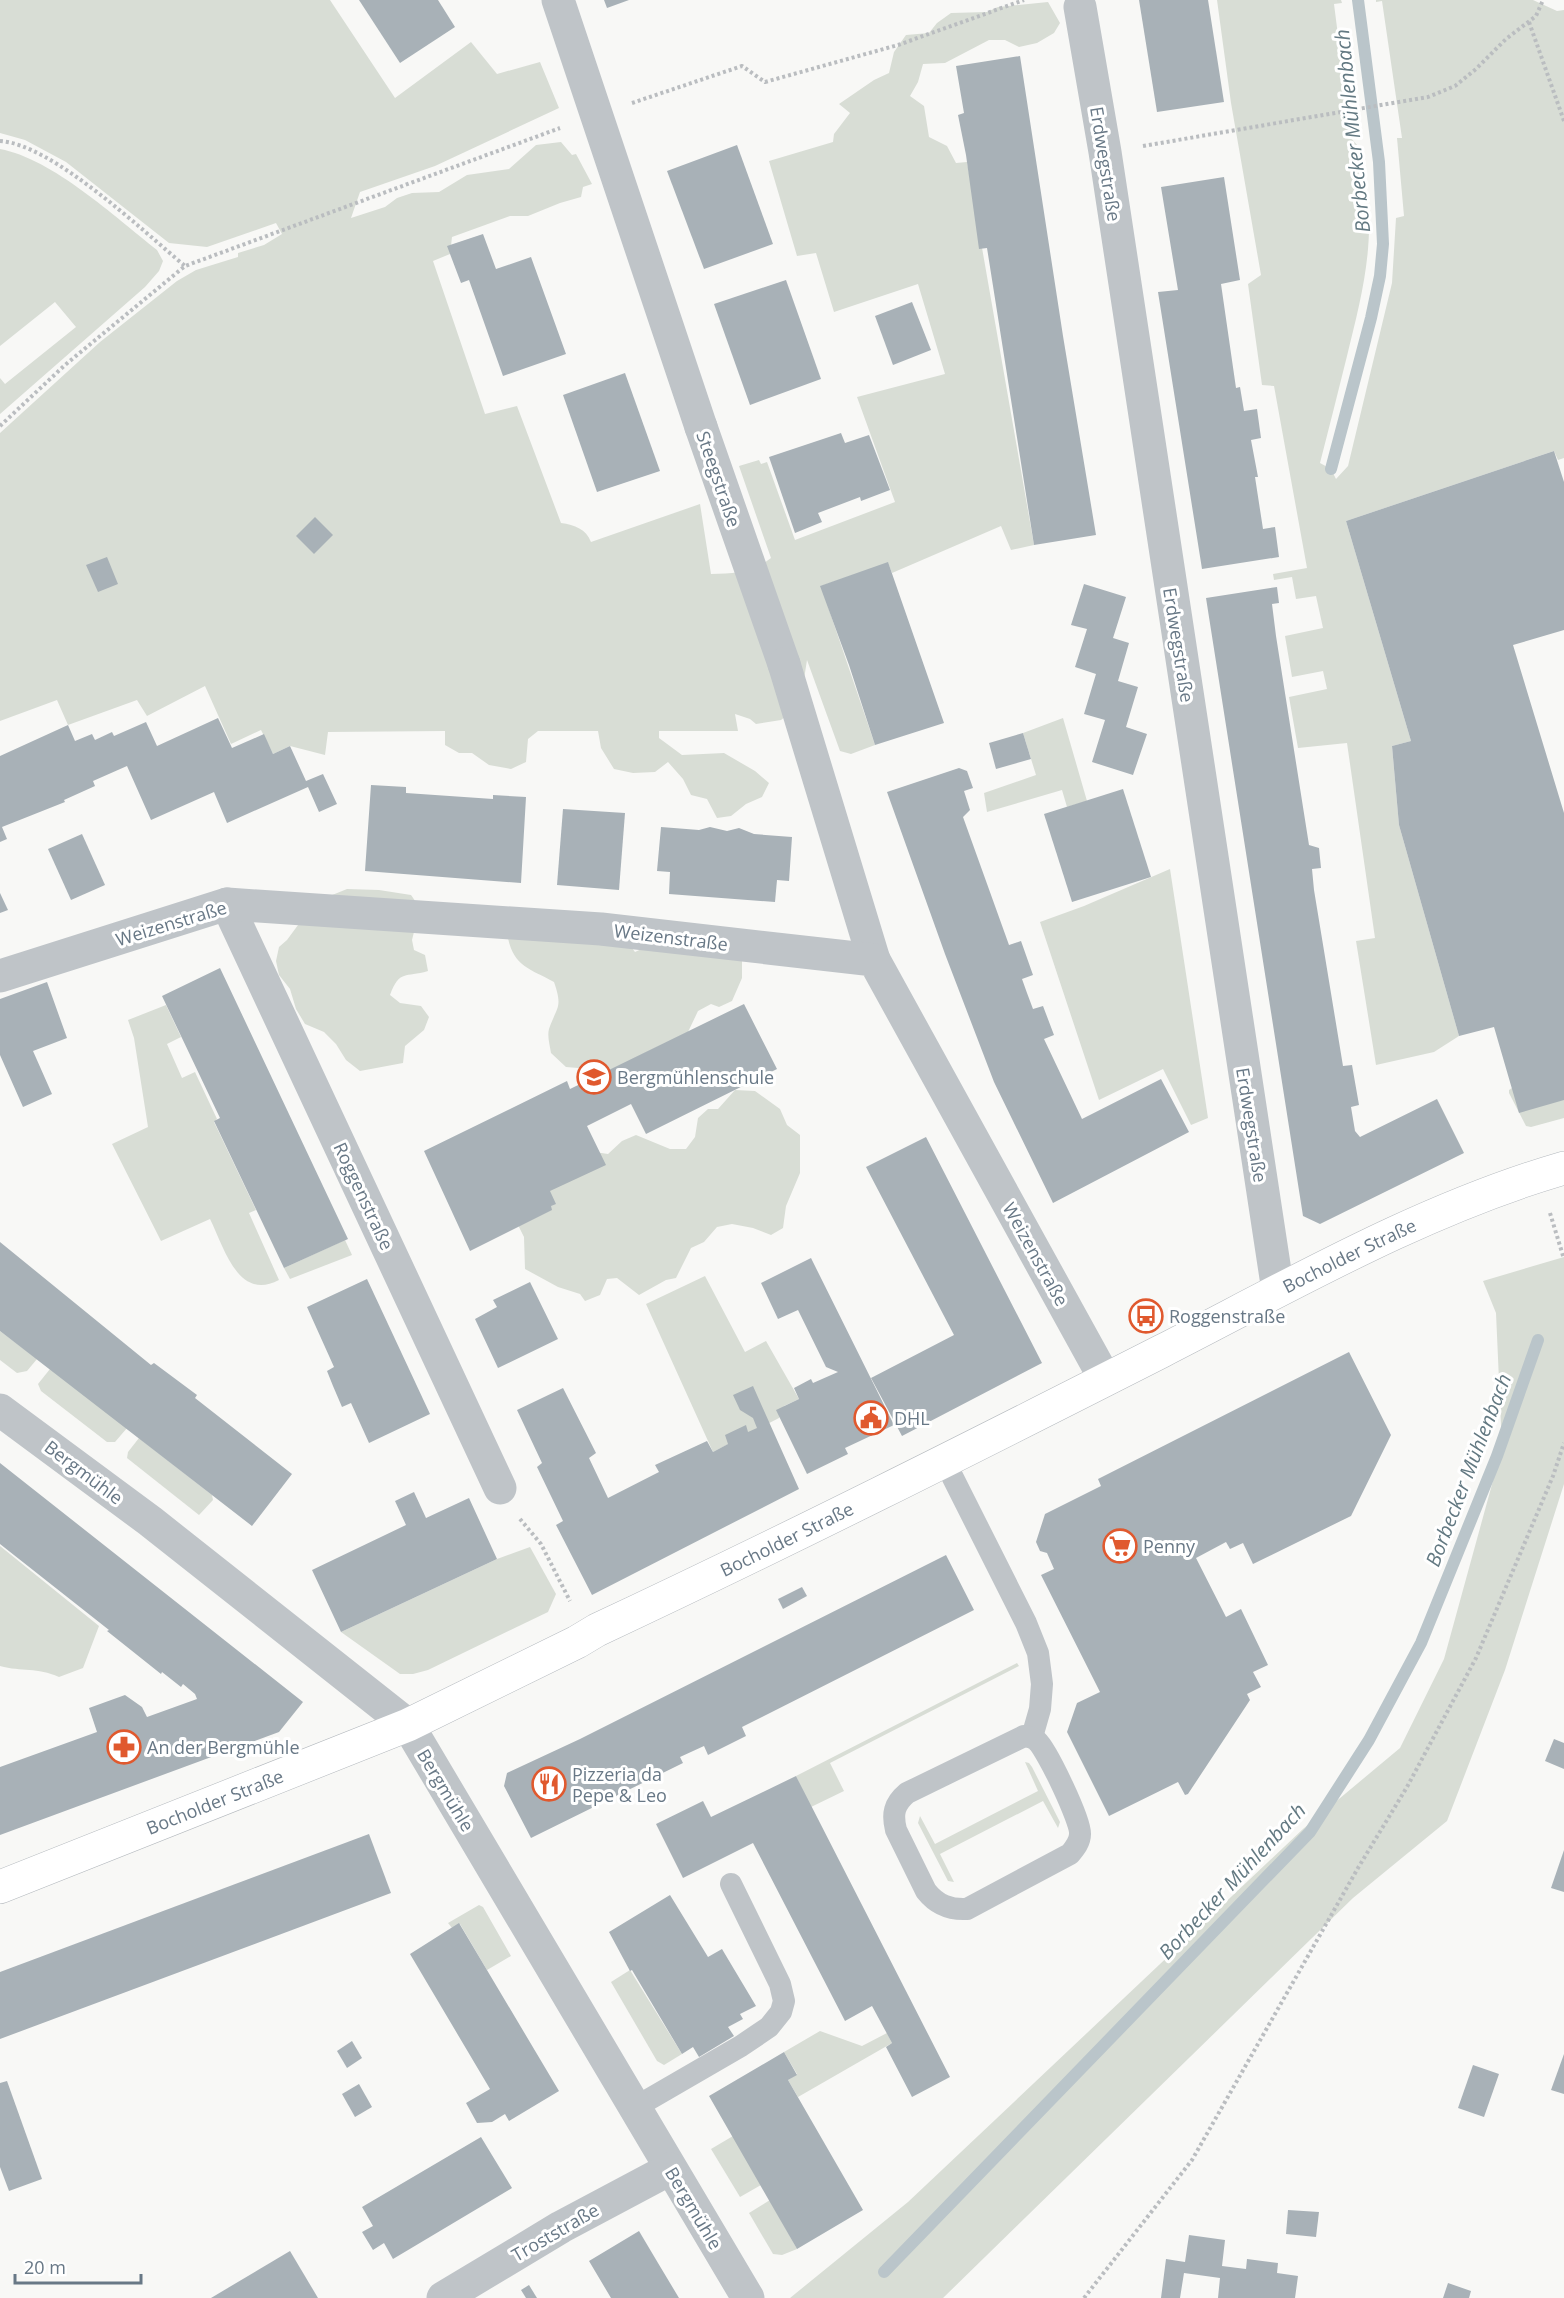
<svg xmlns="http://www.w3.org/2000/svg" width="1564" height="2298" viewBox="0 0 1564 2298" font-family="'Open Sans',sans-serif">
	<style>
		.green { fill: #d8ddd5 }
		.lines { fill: none; stroke-linecap: round; stroke-linejoin: round }
		.stream { stroke: #bac5ca; stroke-width: 12 }
		.building { fill: #a8b1b7 }
		.secondary-casing { stroke: #b4b9be; stroke-width: 34 }
		.path { stroke: #babdc0; stroke-width: 4; stroke-dasharray: 3 3; stroke-linecap: butt }
		.service { stroke: #bfc4c8; stroke-width: 22 }
		.pedestrian { stroke: #bfc4c8; stroke-width: 33 }
		.minor { stroke: #bfc4c8; stroke-width: 33 }
		.secondary { stroke: #fff; stroke-width: 33 }
		.labels { text-anchor: middle; dominant-baseline: central; stroke-width: 6; stroke-linejoin: round; paint-order: stroke }
		.street-label { font-size: 18px; fill: #687886; stroke: #fff }
		.poi-label { font-size: 18px; fill: #687886; stroke: #fff; text-anchor: start }
		.water-label { font-size: 20px; font-style: italic; fill: #637982; stroke: #fff }
	</style>
	<rect width="100%" height="100%" fill="#f8f8f6"/>
	<g class="green">
		<path d="M0 0H330L395 98 471 42 497 74 540 62 559 108 435 166 360 192 351 218 385 207 397 198 412 193 439 192 467 175 509 169 536 145 561 142 572 155 576 154 592 184 583 187 581 197 560 203 528 216H510L452 237 450 254 433 261 485 414 517 406 561 523C575 525 586 529 591 542L700 504 711 574C734 574 753 572 771 558L739 466 759 460 761 464 767 462 795 540 895 502 857 397 945 374 918 284 834 312 816 253 797 256 769 161 833 142 834 134 850 113 839 104 874 80 889 73 894 52 906 35 929 33 937 23 951 13 987 12 998 7 1048 2 1060 23 1054 33 1037 43 1019 47 1005 40H989L945 63 923 64 918 82 910 96 924 106 929 137 947 146 956 163 967 162 1034 545 1011 550 1001 526 892 573 888 563 821 586 875 745 851 754 840 751 807 660 800 705 781 720 756 724 750 719 735 714 738 731H659V738L682 755 724 753 755 771 769 783 762 797 746 804 731 816 717 818 707 799 691 795 683 779 668 762 655 772 633 773 614 769 601 748 598 731H538L528 739 526 762 511 769 489 765 472 753H459L445 745V731L328 732 325 755 290 746 273 754 261 730 231 744 205 686 147 716 137 700 68 725 57 700 0 721V433L100 342 177 281 196 270 238 257V253L264 245 282 234 276 223 207 247 169 243 66 162 25 140 0 133Z"/>
		<path d="M1217 0H1341L1342 3 1334 4 1351 138 1357 145 1361 218 1369 220C1370 266 1358 311 1347 356 1338 392 1329 428 1320 463L1331 469 1336 479 1348 466 1392 283 1396 218 1404 216 1397 138H1402L1382 1 1376 2V0H1533L1557 11 1564 10V458L1558 460 1554 451 1346 521 1411 741 1392 746 1399 825 1459 1036 1434 1052 1376 1065 1356 941 1375 938 1347 743 1298 748 1289 697 1327 689 1323 671 1292 677 1285 636 1323 628 1316 596 1296 599 1292 577 1274 580 1273 574 1307 568 1274 386 1262 385 1248 284 1261 275 1231 103Z"/>
		<path d="M0 149C53 159 115 217 157 250L163 261 159 271 145 287 0 414V378L5 384 76 327 55 302 0 346Z"/>
		<polygon points="1063,718 1087,801 1067,807 1062,790 987,812 984,793 1036,775 1023,733"/>
		<polygon points="1170,869 1208,1118 1191,1125 1163,1069 1099,1100 1040,922 1084,906"/>
		<path d="M347 889 379 890 411 895 420 908 412 940 414 950 425 955 428 971C405 978 400 969 390 995L400 1003 421 1006 429 1017 424 1030 405 1046 403 1063 360 1071 346 1060 336 1044 324 1032 305 1024 296 1009 290 989 279 975 276 961 279 947 287 940 315 902Z"/>
		<path d="M508 938 625 939 635 952 650 945 742 959V978L732 1001 719 1007 711 1004 698 1011 688 1032 602 1074 590 1069 566 1067 551 1053C550 1046 547 1036 549 1029 557 1006 563 1008 554 982 531 969 514 967 508 938Z"/>
		<path d="M166 1005 181 1037 167 1044 182 1078 195 1072 217 1119 214 1122 256 1210 249 1213 279 1280C238 1302 224 1247 210 1219L161 1241 112 1144 148 1127 134 1038 128 1020Z"/>
		<polygon points="1512,1088 1564,1100 1564,1118 1531,1127 1526,1126 1509,1093 1509,1090"/>
		<polygon points="735,1090 755,1091 780,1109 787,1125 800,1135 800,1173 786,1206 783,1228 771,1235 753,1228 732,1224 717,1227 704,1242 691,1248 676,1278 666,1280 639,1295 617,1278 607,1279 600,1295 585,1301 580,1294 558,1287 525,1269 524,1237 518,1225 521,1208 595,1152 608,1154 622,1141 636,1135 670,1149 686,1149 695,1137 698,1118 708,1109 718,1109"/>
		<polygon points="345,1240 352,1255 290,1279 284,1268"/>
		<polygon points="1564,1257 1564,1484 1505,1670 1447,1821 1353,1898 943,2298 790,2298 908,2202 1303,1829 1400,1748 1444,1659 1502,1448 1496,1313 1483,1281"/>
		<polygon points="705,1276 745,1352 766,1341 799,1399 784,1406 779,1418 713,1452 646,1304"/>
		<polygon points="0,1331 37,1359 27,1371 17,1373 0,1360"/>
		<polygon points="50,1369 127,1428 115,1442 107,1442 41,1391 38,1384"/>
		<polygon points="139,1438 212,1495 213,1500 199,1515 127,1458 128,1452"/>
		<path d="M0 1546 99 1626 83 1668 59 1677C37 1667 22 1672 0 1666Z"/>
		<polygon points="530,1547 556,1594 548,1612 428,1670 413,1674 400,1674 341,1632 497,1559"/>
		<polygon points="1017,1663 1019,1666 830,1763 844,1791 811,1807 796,1776"/>
		<polygon points="1025,1762 1029,1763 1032,1767 1060,1822 1058,1828 1043,1801 940,1854 954,1882 948,1881 918,1823 920,1816 935,1844 1038,1791"/>
		<polygon points="479,1905 483,1907 511,1956 487,1970 460,1924 452,1928 448,1923"/>
		<polygon points="630,1970 682,2054 664,2065 657,2061 611,1982"/>
		<polygon points="820,2031 862,2046 887,2033 892,2043 798,2097 788,2080 797,2074 784,2052"/>
		<polygon points="733,2136 761,2185 740,2197 711,2149"/>
		<polygon points="770,2200 797,2249 782,2255 773,2254 749,2213"/>
	</g>
	<g class="lines">
		<g class="stream">
			<polyline points="1331,469 1371,318 1380,276 1383,244 1379,162 1358,0"/>
			<polyline points="884,2272 1310,1832 1369,1740 1421,1643 1497,1456 1538,1340"/>
		</g>
	</g>
	<g class="building">
		<polygon points="359,0 438,0 455,27 400,63"/>
		<polygon points="604,0 629,0 607,8"/>
		<polygon points="1139,0 1208,0 1224,102 1157,112"/>
		<polygon points="1020,56 1063,336 1096,535 1034,545 987,248 979,249 966,155 958,115 964,113 956,66"/>
		<polygon points="737,145 773,244 704,269 667,171"/>
		<polygon points="1224,177 1240,280 1221,284 1236,388 1240,387 1244,411 1257,409 1261,438 1251,440 1258,477 1255,477 1263,529 1275,527 1279,557 1202,569 1158,292 1178,290 1161,187"/>
		<polygon points="483,234 496,269 531,257 566,354 503,376 469,280 461,283 447,246"/>
		<polygon points="786,280 821,379 750,405 714,304"/>
		<polygon points="912,302 931,350 893,365 875,316"/>
		<polygon points="625,373 660,471 597,492 563,395"/>
		<polygon points="841,433 845,443 869,435 890,490 861,501 860,497 818,513 822,522 795,533 769,457"/>
		<polygon points="1554,451 1564,482 1564,630 1513,645 1564,813 1564,1100 1519,1113 1494,1027 1459,1036 1399,825 1392,746 1411,741 1346,521"/>
		<polygon points="315,517 333,535 314,554 296,536"/>
		<polygon points="107,557 118,584 98,592 86,565"/>
		<polygon points="888,562 944,723 875,745 849,665 820,586"/>
		<polygon points="1084,584 1126,597 1113,638 1129,643 1118,681 1138,687 1126,727 1147,734 1133,775 1092,762 1105,720 1084,714 1096,674 1075,667 1087,629 1071,625"/>
		<polygon points="1277,587 1279,603 1272,604 1276,636 1309,845 1319,848 1321,868 1312,869 1314,890 1343,1066 1352,1065 1359,1105 1351,1107 1355,1131 1360,1137 1437,1099 1464,1153 1320,1224 1303,1216 1206,598"/>
		<polygon points="218,718 232,748 264,734 273,754 290,746 306,781 323,774 337,804 319,812 308,787 227,823 214,792 151,820 127,766 93,781 95,786 64,800 65,802 2,827 7,839 0,842 0,756 68,725 75,741 92,734 95,740 112,732 114,736 146,722 157,746"/>
		<polygon points="1023,733 1031,759 996,769 989,743"/>
		<polygon points="959,768 967,771 973,788 964,791 970,810 963,817 1009,945 1021,941 1033,975 1022,979 1027,993 1033,1009 1043,1006 1054,1035 1044,1039 1082,1119 1161,1079 1189,1132 1053,1203 994,1082 945,954 887,792"/>
		<polygon points="371,785 406,787 406,793 493,799 493,795 526,797 521,883 365,871"/>
		<polygon points="1123,789 1151,877 1072,902 1044,814"/>
		<polygon points="563,809 625,813 619,890 557,885"/>
		<polygon points="661,827 699,830 710,827 727,831 739,828 754,834 792,837 789,881 777,880 775,902 669,894 670,872 657,871"/>
		<polygon points="82,834 105,885 71,900 48,849"/>
		<polygon points="0,893 8,910 0,913"/>
		<polygon points="220,968 348,1239 284,1268 214,1121 220,1118 162,996"/>
		<polygon points="47,982 67,1038 33,1051 52,1094 23,1107 0,1055 0,999"/>
		<polygon points="744,1004 777,1069 646,1134 631,1104 587,1126 606,1165 550,1191 556,1204 551,1206 552,1210 470,1251 424,1151 567,1081 570,1089"/>
		<polygon points="926,1137 1042,1363 902,1436 871,1378 954,1335 866,1167"/>
		<polygon points="0,1242 151,1365 154,1363 197,1395 195,1398 292,1474 252,1526 0,1331"/>
		<polygon points="811,1258 894,1425 845,1448 848,1454 807,1474 776,1410 799,1399 794,1388 811,1379 813,1383 838,1372 826,1367 798,1310 778,1319 761,1283"/>
		<polygon points="367,1279 430,1414 369,1443 351,1403 342,1407 333,1386 327,1371 334,1367 307,1307"/>
		<polygon points="530,1282 558,1339 498,1368 475,1319 497,1307 493,1300"/>
		<polygon points="1349,1352 1391,1435 1351,1516 1253,1564 1243,1543 1230,1549 1226,1542 1196,1558 1226,1617 1241,1609 1268,1665 1253,1672 1261,1687 1247,1694 1250,1700 1188,1794 1185,1795 1178,1782 1109,1816 1067,1732 1077,1703 1100,1692 1041,1575 1054,1569 1047,1553 1040,1551 1036,1542 1045,1514 1101,1486 1098,1479"/>
		<polygon points="753,1386 799,1489 592,1595 556,1525 563,1521 537,1467 542,1463 517,1410 563,1388 596,1453 589,1458 608,1498 659,1472 655,1465 707,1441 713,1452 728,1444 725,1435 746,1425 748,1432 757,1428 753,1418 740,1410 733,1395"/>
		<polygon points="0,1463 303,1702 279,1732 0,1835 0,1767 97,1732 89,1708 125,1695 142,1707 147,1717 197,1699 195,1694 183,1684 181,1687 162,1672 161,1674 107,1631 109,1630 0,1544"/>
		<polygon points="414,1492 426,1518 469,1498 497,1559 341,1632 312,1570 406,1525 395,1501"/>
		<polygon points="946,1555 974,1610 742,1727 746,1736 708,1755 704,1746 680,1757 683,1763 531,1838 504,1786 507,1773 580,1739"/>
		<polygon points="802,1587 807,1596 783,1609 778,1599"/>
		<polygon points="1554,1739 1564,1743 1564,1769 1545,1761"/>
		<polygon points="796,1776 950,2077 912,2097 886,2047 892,2043 872,2006 845,2021 753,1843 683,1878 656,1824 703,1801 711,1817"/>
		<polygon points="369,1834 391,1893 0,2039 0,1972"/>
		<polygon points="1564,1850 1564,1892 1551,1888"/>
		<polygon points="670,1895 708,1957 722,1949 756,2006 740,2014 743,2019 728,2027 734,2036 699,2057 693,2047 682,2054 632,1970 630,1971 609,1932"/>
		<polygon points="459,1923 559,2091 509,2121 505,2114 492,2122 477,2123 466,2103 490,2089 410,1954"/>
		<polygon points="352,2041 362,2058 347,2068 337,2051"/>
		<polygon points="784,2052 797,2075 788,2080 863,2210 797,2249 709,2096"/>
		<polygon points="1564,2054 1564,2094 1551,2090"/>
		<polygon points="1473,2065 1499,2074 1484,2117 1458,2108"/>
		<polygon points="7,2081 42,2179 9,2191 0,2167 0,2083"/>
		<polygon points="359,2084 372,2107 355,2117 342,2094"/>
		<polygon points="481,2137 512,2188 393,2259 384,2243 373,2250 362,2232 373,2226 362,2207"/>
		<polygon points="1288,2210 1319,2212 1316,2237 1286,2234"/>
		<polygon points="639,2231 658,2263 679,2298 611,2298 589,2261"/>
		<polygon points="1189,2235 1225,2240 1222,2266 1246,2269 1247,2259 1278,2263 1277,2273 1298,2276 1295,2298 1218,2298 1220,2278 1184,2273 1180,2298 1161,2298 1166,2259 1185,2262"/>
		<polygon points="290,2251 318,2298 211,2298 258,2270"/>
		<polygon points="1448,2283 1471,2291 1469,2298 1443,2298"/>
		<polygon points="529,2285 537,2298 526,2298 521,2290"/>
	</g>
	<g class="lines">
		<defs>
			<g id="secondary">
				<path id="s1" d="M0 1887 408 1725 577 1642 597 1630C787 1541 975 1446 1162 1351 1293 1284 1423 1209 1564 1168"/>
			</g>
		</defs>
		<use href="#secondary" class="secondary-casing"/>
		<g class="path">
			<polyline points="1529,22 1564,121"/>
			<polyline points="632,103 742,66 765,82 898,45 1024,0"/>
			<path d="M0 141C52 144 143 231 185 266"/>
			<polyline points="1143,146 1428,97 1455,86 1476,69 1506,39 1536,16 1543,0"/>
			<polyline points="0,426 65,365 185,266 560,128"/>
			<polyline points="1550,1213 1564,1259"/>
			<polyline points="520,1519 541,1544 570,1601"/>
			<polyline points="1084,2298 1192,2160 1358,1868 1407,1787 1476,1658 1553,1476 1564,1443"/>
		</g>
		<g class="service">
			<polyline points="944,1460 1026,1623 1038,1653 1042,1684 1040,1709 1032,1737"/>
			<path d="M1024 1736C1029 1737 1033 1737 1037 1741 1047 1750 1081 1821 1080 1834 1080 1842 1075 1848 1070 1854L967 1909C950 1910 937 1905 926 1891L896 1830C892 1814 894 1804 907 1793Z"/>
			<polyline points="634,2108 741,2046 769,2027 781,2012 784,2001 780,1984 731,1884"/>
		</g>
		<polyline class="pedestrian" points="701,427 784,664"/>
		<g class="minor">
			<polyline points="558,0 701,427"/>
			<polyline points="1080,7 1105,152 1278,1291"/>
			<polyline points="784,664 874,960"/>
			<polyline points="227,904 500,1488"/>
			<polyline points="0,976 227,904 601,929 874,960 1105,1379"/>
			<polyline points="0,1410 150,1521 408,1725 748,2298"/>
			<polyline points="443,2298 561,2227 670,2169"/>
		</g>
		<use href="#secondary" class="secondary"/>
	</g>
	<defs>
		<symbol id="school-ring" viewBox="-11 -11 22 22"><circle r="9.5" fill="#fff" stroke="#e0592e" stroke-width="1.5"/><path d="M0-5L7-2L0 1L-7-2ZM-4 1L0 2.5L4 1V4Q0 6-4 4Z" fill="#e0592e"/></symbol>
		<symbol id="bus-ring" viewBox="-11 -11 22 22"><circle r="9.5" fill="#fff" stroke="#e0592e" stroke-width="1.5"/><path d="M-5-6H5V4H4V6H2V4H-2V6H-4V4H-5ZM-3.5-4V0h7V-4ZM-3.5 1.2v1.5H-2V1.2ZM2 1.2v1.5H3.5V1.2Z" fill="#e0592e"/></symbol>
		<symbol id="civic-ring" viewBox="-11 -11 22 22"><circle r="9.5" fill="#fff" stroke="#e0592e" stroke-width="1.5"/><path d="M-.6-6.5H3V-4.5H.6V-3L4-1V1h2V6H-6V1h2V-1L-.6-3ZM-1.2 2.5V6h2.4V2.5Z" fill="#e0592e"/></symbol>
		<symbol id="supermarket-ring" viewBox="-11 -11 22 22"><circle r="9.5" fill="#fff" stroke="#e0592e" stroke-width="1.5"/><path d="M-6-5.5h2.5l.6 2H6L4.5 2H-2.5L-4.4-4H-6ZM-1.5 3.2a1.3 1.3 0 1 0 .1 0ZM3 3.2a1.3 1.3 0 1 0 .1 0Z" fill="#e0592e"/></symbol>
		<symbol id="pharmacy-ring" viewBox="-11 -11 22 22"><circle r="9.5" fill="#fff" stroke="#e0592e" stroke-width="1.5"/><path d="M-2-6h4v4h4v4h-4v4h-4v-4h-4v-4h4Z" fill="#e0592e"/></symbol>
		<symbol id="restaurant-ring" viewBox="-11 -11 22 22"><circle r="9.5" fill="#fff" stroke="#e0592e" stroke-width="1.5"/><path d="M-5-6h1v4h1v-4h1v4h1v-4h1v5L-1.5 .5V6h-2V.5L-5-1ZM5-6V6H3V1.5H1.5Q1.5-4 5-6Z" fill="#e0592e"/></symbol>
	</defs>
	<g fill-rule="evenodd">
		<use href="#school-ring" x="575" y="1058" width="38" height="38"/>
		<use href="#bus-ring" x="1127" y="1297" width="38" height="38"/>
		<use href="#civic-ring" x="852" y="1399" width="38" height="38"/>
		<use href="#supermarket-ring" x="1101" y="1527" width="38" height="38"/>
		<use href="#pharmacy-ring" x="105" y="1728" width="38" height="38"/>
		<use href="#restaurant-ring" x="530" y="1765" width="38" height="38"/>
	</g>
	<g class="labels">
		<g class="street-label">
			<text transform="translate(1106 164) rotate(81)">Erdwegstraße</text>
			<text transform="translate(719 479) rotate(71)">Steegstraße</text>
			<text transform="translate(1179 645) rotate(81)">Erdwegstraße</text>
			<text transform="translate(171 923) rotate(-17)">Weizenstraße</text>
			<text transform="translate(671 937) rotate(7)">Weizenstraße</text>
			<text transform="translate(1252 1125) rotate(81)">Erdwegstraße</text>
			<text transform="translate(364 1196) rotate(65)">Roggenstraße</text>
			<text transform="translate(1036 1254) rotate(61)">Weizenstraße</text>
			<text stroke="none"><textPath href="#s1" startOffset="1491">Bocholder Straße</textPath></text>
			<text transform="translate(84 1472) rotate(37)">Bergmühle</text>
			<text stroke="none"><textPath href="#s1" startOffset="861">Bocholder Straße</textPath></text>
			<text transform="translate(446 1790) rotate(59)">Bergmühle</text>
			<text stroke="none"><textPath href="#s1" startOffset="231">Bocholder Straße</textPath></text>
			<text transform="translate(694 2208) rotate(59)">Bergmühle</text>
			<text transform="translate(555 2232) rotate(-30)">Troststraße</text>
		</g>
		<g class="poi-label">
			<text x="617" y="1077">Bergmühlenschule</text>
			<text x="1169" y="1316">Roggenstraße</text>
			<text x="894" y="1418">DHL</text>
			<text x="1143" y="1546">Penny</text>
			<text x="147" y="1747">An der Bergmühle</text>
			<text x="572" y="1774">Pizzeria da<tspan x="572" dy="21">Pepe &amp; Leo</tspan></text>
		</g>
		<g class="water-label">
			<text transform="translate(1352 131) rotate(-96)">Borbecker Mühlenbach</text>
			<text transform="translate(1468 1470) rotate(-69)">Borbecker Mühlenbach</text>
			<text transform="translate(1232 1881) rotate(-47)">Borbecker Mühlenbach</text>
		</g>
	</g>
	<path d="M15 2274v9h126v-9" fill="none" stroke="#687886" stroke-width="3"/>
	<text x="24" y="2274" font-size="18" fill="#687886" stroke="#ffffff" stroke-width="4.5" paint-order="stroke">20 m</text>
</svg>
